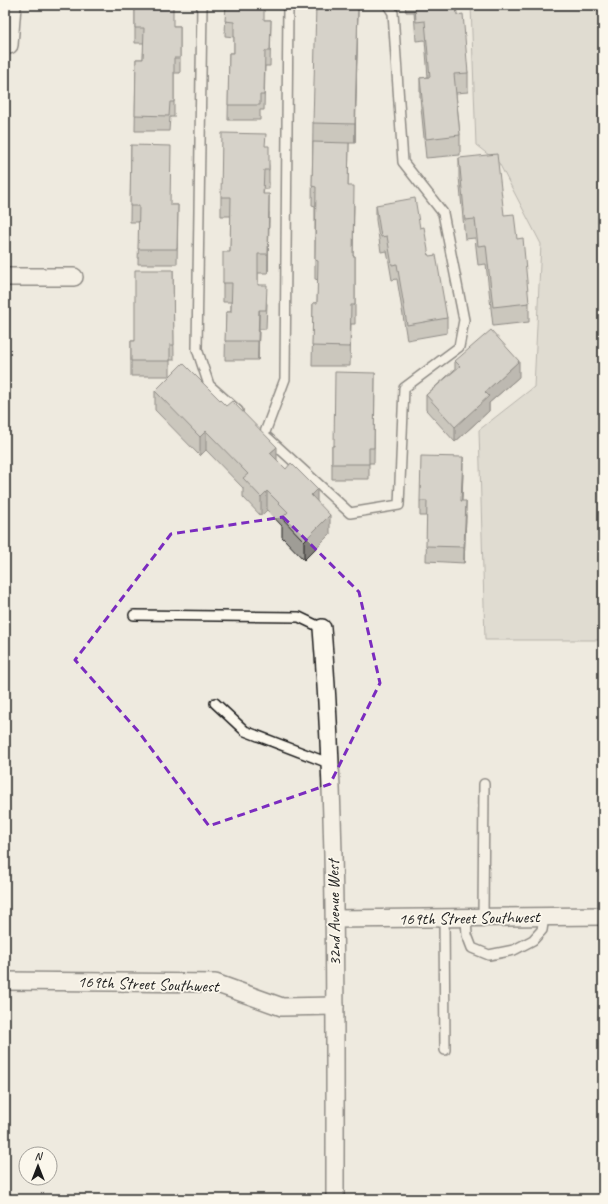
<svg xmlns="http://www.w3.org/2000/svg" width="608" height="1204" viewBox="0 0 608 1204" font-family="Caveat,sans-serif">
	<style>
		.green { fill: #ceccc2; stroke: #75746f }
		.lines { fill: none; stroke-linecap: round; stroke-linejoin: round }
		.lane-casing { stroke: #1c1c1c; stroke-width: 12 }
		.street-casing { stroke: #1c1c1c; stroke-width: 20 }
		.lane { stroke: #fbf7ec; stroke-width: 9 }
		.street { stroke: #fbf7ec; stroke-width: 17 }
		.wall { fill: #9f9d96; stroke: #1c1c1c }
		.shaded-wall { fill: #827f7a; stroke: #1c1c1c }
		.building { fill: #b9b6af; stroke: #1c1c1c }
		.marked { fill: none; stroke: #7b2cbf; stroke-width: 3; stroke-dasharray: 8 5; stroke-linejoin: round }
		.labels { text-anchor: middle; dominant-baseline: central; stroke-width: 3.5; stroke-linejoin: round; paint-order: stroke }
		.street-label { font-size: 17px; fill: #1c1c1c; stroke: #fbf7ec }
	</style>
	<rect width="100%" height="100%" fill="#eeeadf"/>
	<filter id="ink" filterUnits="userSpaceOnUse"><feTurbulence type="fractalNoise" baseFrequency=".025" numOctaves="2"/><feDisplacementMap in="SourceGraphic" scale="8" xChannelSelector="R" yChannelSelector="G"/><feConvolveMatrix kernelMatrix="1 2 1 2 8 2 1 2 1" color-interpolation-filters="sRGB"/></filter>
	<g filter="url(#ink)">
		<polygon class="green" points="471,5 603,5 603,640 485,640 479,430 534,387 541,244 499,163 476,145"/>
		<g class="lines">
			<defs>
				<g id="lane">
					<polyline points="202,5 197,349 209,385 238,411"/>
					<polyline points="264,435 285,379 288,5"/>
					<polyline points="268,438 350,513 399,505 404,388 459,347 464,320 443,213 403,162 393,13 388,5"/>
					<polyline points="134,615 299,617 322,628"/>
					<polyline points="215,703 245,731 331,764"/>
					<polyline points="444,918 445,1050"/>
					<polyline points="466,918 467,935 472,948 489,955 514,950 533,940 542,930 544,917"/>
					<polyline points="483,918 484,784"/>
				</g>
				<g id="street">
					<polyline points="9,45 12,5"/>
					<polyline points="5,277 74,277"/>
					<path d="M322 628C337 818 335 1009 335 1199"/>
					<polyline points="335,919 603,916"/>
					<polyline points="5,981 215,983 282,1007 335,1006"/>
				</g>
			</defs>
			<use href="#lane" class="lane-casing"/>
			<use href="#street" class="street-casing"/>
			<use href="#lane" class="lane"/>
			<use href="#street" class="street"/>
		</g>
		<g class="wall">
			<polygon points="135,5 173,26 180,26 180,73 174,73 174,117 170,117 169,131 135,131 136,59 143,59 144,43 135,43"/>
			<polygon points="226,5 264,20 271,20 270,66 265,66 264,110 260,110 260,120 228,120 229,53 234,53 234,37 225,36"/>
			<polygon points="358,5 355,143 349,143 348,186 354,205 353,256 355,256 355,324 351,324 350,366 312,366 313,303 317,303 318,280 315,279 315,206 312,205 313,123"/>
			<polygon points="405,5 456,5 457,15 468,73 468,92 456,93 460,135 460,155 426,158 420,97 420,78 428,77 425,40 416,41 414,12 406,12"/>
			<polygon points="131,145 170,205 178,205 177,264 138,264 139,222 130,222"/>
			<polygon points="266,146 269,166 269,189 264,189 263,194 269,213 268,273 258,273 258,285 267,304 266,329 259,329 258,360 225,360 226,312 231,312 231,302 223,302 223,283 230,252 231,216 221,216 221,197"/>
			<polygon points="459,158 504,215 517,239 529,303 529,322 493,326 486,264 478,265 475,238 465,239 459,177"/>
			<polygon points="376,205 420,228 429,256 447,318 447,333 407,340 397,279 392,280 387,251 381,252 376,220"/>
			<polygon points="173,270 174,360 170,360 170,376 277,460 317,501 330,534 304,560 282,537 282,526 267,510 261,516 243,497 243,488 206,450 200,456 155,410 155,391 170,376 131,376 131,341 135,341"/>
			<polygon points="455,361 519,377 489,403 489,411 455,442 426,410 426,395 455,369"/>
			<polygon points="375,373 374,463 369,463 369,479 332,479 332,446 334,446"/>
			<polygon points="463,472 462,501 466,516 464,563 426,561 427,516 420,516 420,501"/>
		</g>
		<g class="shaded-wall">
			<polygon points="358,5 355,143 355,124"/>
			<polygon points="269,194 269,213 268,273 268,254"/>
			<polygon points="259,310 259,329 258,360 258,341"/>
			<polygon points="519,361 519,377 489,403 489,411 455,442 455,427 485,392"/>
			<polygon points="206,431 206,450 200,456 200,437"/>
			<polygon points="277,447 277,466 270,453"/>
			<polygon points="463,457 463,472 461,516 461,501"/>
			<polygon points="317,489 317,508 311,495"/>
			<polygon points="267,491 267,510 261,516 261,497"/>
			<polygon points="466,501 466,516 464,563 464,547"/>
			<polygon points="330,515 330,534 304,560 304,541"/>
		</g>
		<g class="building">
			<polygon points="135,5 173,5 173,26 180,26 180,58 174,58 174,102 170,102 169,116 135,115 136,59 143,59 144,28 135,28"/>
			<polygon points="226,5 264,5 264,20 271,20 270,51 265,51 264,95 260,95 260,105 228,105 229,53 234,53 234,22 225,21"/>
			<polygon points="316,5 358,5 355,124 313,123"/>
			<polygon points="415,5 456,5 457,15 463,14 468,73 454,74 460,135 426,139 420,78 430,77 425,21 416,22"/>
			<polygon points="222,133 266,134 265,146 269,146 269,170 264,170 263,194 269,194 268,254 258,254 258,285 267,285 266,310 259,310 258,341 225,341 226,312 231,312 232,283 223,283 223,252 230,252 231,197 221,197"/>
			<polygon points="313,142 349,143 348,186 354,186 353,256 355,256 355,305 351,305 350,347 312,346 313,303 317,303 318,261 315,260 316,187 312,186"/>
			<polygon points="131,145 171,146 170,205 178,205 177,249 138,249 139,206 130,206"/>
			<polygon points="497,154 504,215 514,214 517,239 523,238 529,303 493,307 486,245 478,246 475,219 465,220 459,158"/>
			<polygon points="415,198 420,228 424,227 429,256 436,255 447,318 407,325 397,264 392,265 387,236 381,237 376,205"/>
			<polygon points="135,270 173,270 174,345 170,345 170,361 131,361 131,341 135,341"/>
			<polygon points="491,330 519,361 485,392 489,396 455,427 426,395 460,366 455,361"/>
			<polygon points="183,363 226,406 232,401 277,447 270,453 286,469 291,463 317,489 311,495 330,515 304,541 282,518 288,512 267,491 261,497 243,478 248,474 206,431 200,437 155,391"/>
			<polygon points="335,372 375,373 374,448 369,448 369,464 332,464 332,446 334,446"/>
			<polygon points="421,456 463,457 461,501 466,501 464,547 426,546 427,501 420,501"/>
		</g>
	</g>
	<path d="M0 0H608V1204H0ZM283 517 359 592 380 683 330 784 209 826 138 731 75 660 171 534Z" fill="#eeeadf" fill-opacity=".55" fill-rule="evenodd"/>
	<path class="marked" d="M283 517 359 592 380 683 330 784 209 826 138 731 75 660 171 534Z"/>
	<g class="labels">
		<g class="street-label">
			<text transform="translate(334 913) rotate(-91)">32nd Avenue West</text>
			<text transform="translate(469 918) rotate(-1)">169th Street Southwest</text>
			<text transform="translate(148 984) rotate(2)">169th Street Southwest</text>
		</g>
	</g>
	<rect width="608" height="1204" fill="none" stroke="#fbf7ec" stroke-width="20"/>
	<rect x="10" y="10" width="588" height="1184" fill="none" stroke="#1c1c1c" stroke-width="1.5" filter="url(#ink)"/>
	<g transform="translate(38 1166)"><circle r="19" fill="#fbf7ec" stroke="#a29f99"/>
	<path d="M0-3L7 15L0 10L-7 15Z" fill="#1c1c1c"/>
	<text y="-6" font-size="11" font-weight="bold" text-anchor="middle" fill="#1c1c1c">N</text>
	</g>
</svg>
